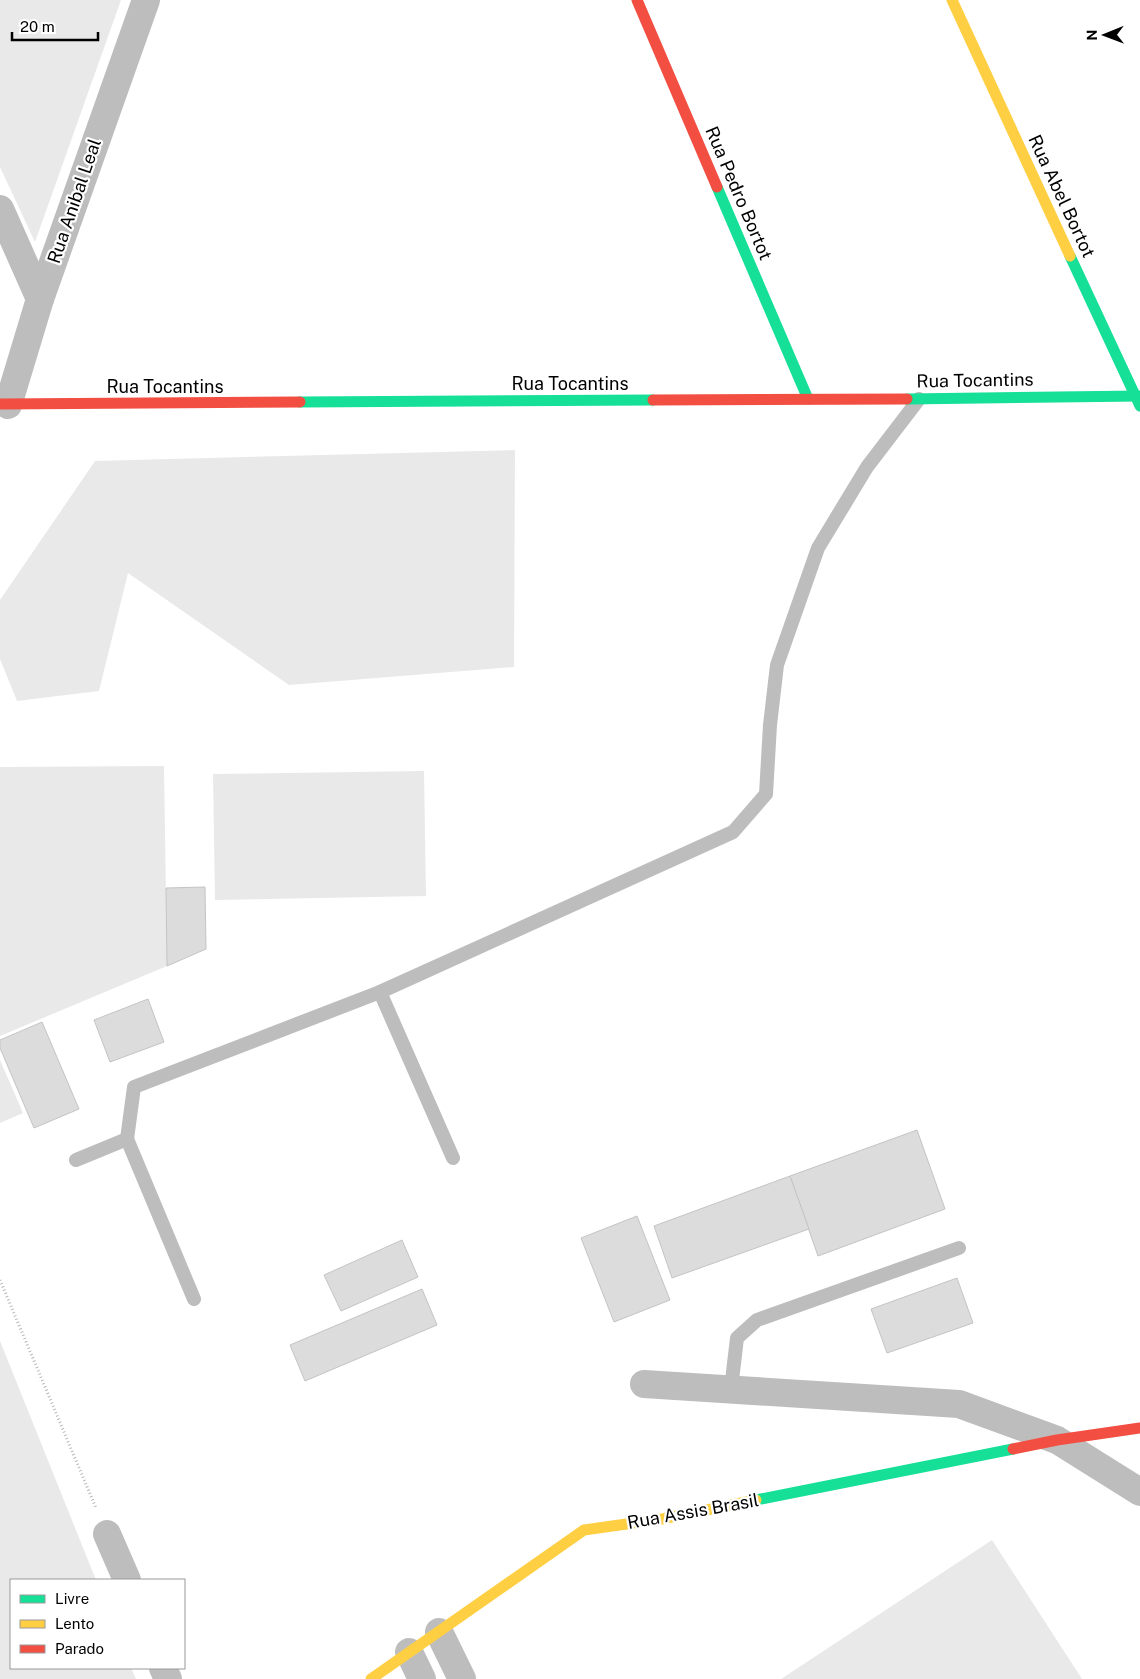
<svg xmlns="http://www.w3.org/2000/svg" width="1140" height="1679" viewBox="0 0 1140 1679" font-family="'Public Sans',sans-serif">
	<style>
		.green { fill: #e9e9e9 }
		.building { fill: #dcdcdc; stroke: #c4c4c4 }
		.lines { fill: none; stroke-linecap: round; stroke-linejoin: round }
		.path { stroke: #b8b8b8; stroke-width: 3; stroke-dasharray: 1 2.5; stroke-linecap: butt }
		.lane { stroke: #bdbdbd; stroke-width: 14 }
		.street { stroke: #bdbdbd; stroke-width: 28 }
		.fast { stroke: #16e098; stroke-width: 11 }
		.slow { stroke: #ffcf43; stroke-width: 11 }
		.jam { stroke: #f24e42; stroke-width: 11 }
		.labels { text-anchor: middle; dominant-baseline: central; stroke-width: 4.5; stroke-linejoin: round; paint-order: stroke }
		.street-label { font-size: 18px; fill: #000; stroke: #fff }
	</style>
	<rect width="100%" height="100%" fill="#fff"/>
	<g class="green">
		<polygon points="0,0 121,0 35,242 0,167"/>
		<polygon points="515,450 514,667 289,685 128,573 99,691 17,701 0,659 0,600 95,461"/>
		<polygon points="164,766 167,966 0,1036 0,767"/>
		<polygon points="424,771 426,896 215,900 213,774"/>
		<polygon points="0,1060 23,1113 0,1123"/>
		<polygon points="0,1341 96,1580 11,1580 11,1668 131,1668 136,1679 0,1679"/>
		<polygon points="992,1540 1082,1679 781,1679"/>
	</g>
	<g class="building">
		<polygon points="205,887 206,949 167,966 166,888"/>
		<polygon points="148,999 164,1042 110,1062 94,1020"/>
		<polygon points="42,1022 79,1109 34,1128 0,1048 0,1040"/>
		<polygon points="917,1130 945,1209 818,1256 790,1176"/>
		<polygon points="790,1176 809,1229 672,1278 654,1226"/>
		<polygon points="637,1216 670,1300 614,1322 581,1238"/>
		<polygon points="402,1240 418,1277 341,1311 324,1275"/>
		<polygon points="957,1278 973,1323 887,1353 871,1309"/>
		<polygon points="422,1289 437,1325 305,1381 290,1345"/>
	</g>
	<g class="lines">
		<polyline class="path" points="0,1280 96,1508"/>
		<g class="lane">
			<polyline points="380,992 453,1158"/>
			<polyline points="127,1139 194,1299"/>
			<polyline points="76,1160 127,1139 134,1087 380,992 733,832 766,794 770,725 777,665 818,548 867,467 919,399"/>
			<polyline points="731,1389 737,1338 757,1320 959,1248"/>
		</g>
		<g class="street">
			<polyline points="0,209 40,299"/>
			<polyline points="8,405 40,299 146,0"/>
			<polyline points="644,1384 959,1404 1057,1440 1140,1492"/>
			<polyline points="107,1534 127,1580"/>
			<polyline points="439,1632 462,1679"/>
			<polyline points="409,1652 422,1679"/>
			<polyline points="163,1668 168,1679"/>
		</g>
		<g class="fast">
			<polyline points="717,187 808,399"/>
			<polyline points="1070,256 1140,406"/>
			<polyline points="907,399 1140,396"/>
			<polyline points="300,402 653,400"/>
			<polyline points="756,1500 1013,1449"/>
		</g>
		<g class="slow">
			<polyline points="952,0 1070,256"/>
			<polyline points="371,1679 584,1530 662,1519 756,1500"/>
		</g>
		<g class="jam">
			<polyline points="637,0 717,187"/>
			<polyline points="653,400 907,399"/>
			<polyline points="0,404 300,402"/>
			<polyline points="1013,1449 1057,1440 1140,1428"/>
		</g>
	</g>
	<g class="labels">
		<g class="street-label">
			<text transform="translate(739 193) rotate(67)">Rua Pedro Bortot</text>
			<text transform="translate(1062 196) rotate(65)">Rua Abel Bortot</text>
			<text transform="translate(74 201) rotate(-71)">Rua Anibal Leal</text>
			<text transform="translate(975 380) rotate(-1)">Rua Tocantins</text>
			<text x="570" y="383">Rua Tocantins</text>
			<text x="165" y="386">Rua Tocantins</text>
			<text transform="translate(693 1511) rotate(-10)">Rua Assis Brasil</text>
		</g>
	</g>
	<rect x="10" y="1579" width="175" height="90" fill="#ffffff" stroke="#999999"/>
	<rect x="20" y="1595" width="25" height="8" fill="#16e098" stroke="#999999"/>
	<text x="55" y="1604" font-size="15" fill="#000000">Livre</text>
	<rect x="20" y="1620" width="25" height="8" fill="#ffcf43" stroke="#999999"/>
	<text x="55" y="1629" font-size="15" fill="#000000">Lento</text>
	<rect x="20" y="1645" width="25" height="8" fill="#f24e42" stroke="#999999"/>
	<text x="55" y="1654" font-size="15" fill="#000000">Parado</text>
	<g transform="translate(1105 35) rotate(269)" stroke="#ffffff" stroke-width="4" paint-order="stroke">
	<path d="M0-4L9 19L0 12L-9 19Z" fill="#000000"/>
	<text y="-8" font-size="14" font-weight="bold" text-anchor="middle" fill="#000000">N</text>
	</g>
	<path d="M12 32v8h86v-8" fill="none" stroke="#000000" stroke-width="2.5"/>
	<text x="20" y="32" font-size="15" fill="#000000" stroke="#ffffff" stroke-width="4" paint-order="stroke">20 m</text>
</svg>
